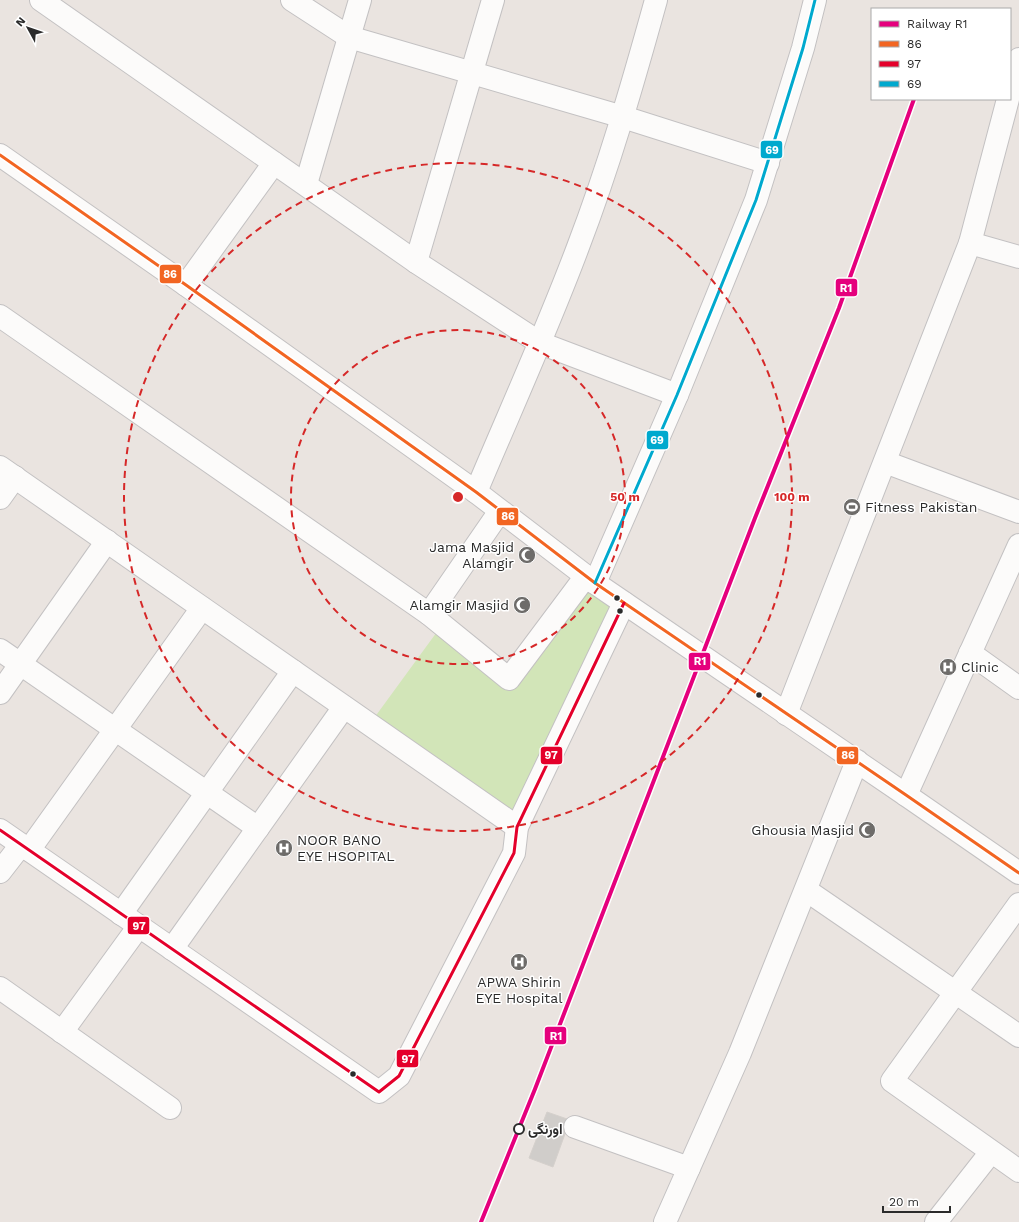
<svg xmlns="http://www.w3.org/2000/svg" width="1019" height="1222" viewBox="0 0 1019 1222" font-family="'Work Sans',Vazirmatn,sans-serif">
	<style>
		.green { fill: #d2e5b8 }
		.building { fill: #d0cdca; stroke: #d5d0cc }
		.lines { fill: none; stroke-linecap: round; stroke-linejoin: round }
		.minor-casing { stroke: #c3c1c2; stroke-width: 24 }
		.minor { stroke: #fcfbfa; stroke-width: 22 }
		.bus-1-casing { stroke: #fff; stroke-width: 6 }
		.bus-2-casing { stroke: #fff; stroke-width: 6 }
		.bus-3-casing { stroke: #fff; stroke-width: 6 }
		.bus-1 { stroke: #f26522; stroke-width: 3 }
		.bus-2 { stroke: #e4002b; stroke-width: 3 }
		.bus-3 { stroke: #00a9ce; stroke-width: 3 }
		.rail-1-casing { stroke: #fff; stroke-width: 7 }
		.rail-1 { stroke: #e5007d; stroke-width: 4 }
		.ring { fill: none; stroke: #d62828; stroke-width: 2; stroke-dasharray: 7 5 }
		.bus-dot { fill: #2b2b2b; stroke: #fff; stroke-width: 1.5 }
		.stop-dot { fill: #fff; stroke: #2b2b2b; stroke-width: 2 }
		.labels { text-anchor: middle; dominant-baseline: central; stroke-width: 3; stroke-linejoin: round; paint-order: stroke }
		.poi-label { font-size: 14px; fill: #2b2b2b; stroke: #fff; text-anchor: start }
		.stop-label { font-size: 14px; font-weight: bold; fill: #2b2b2b; stroke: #fff; text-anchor: start }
		.centre { fill: #d62828; stroke: #fff; stroke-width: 2 }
		.ring-label { font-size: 12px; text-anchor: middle; font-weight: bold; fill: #d62828; stroke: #fff; stroke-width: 3; stroke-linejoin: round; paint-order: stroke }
		.line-badge { stroke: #fff; stroke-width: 1.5 }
		.badge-label { font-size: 11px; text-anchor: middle; font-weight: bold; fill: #fff }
	</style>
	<rect width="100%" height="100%" fill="#eae4e0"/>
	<polygon class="green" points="586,576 624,603 517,827 369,725 442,625 509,679"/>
	<polygon class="building" points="547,1112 570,1120 553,1167 529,1158"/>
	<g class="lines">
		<defs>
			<g id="minor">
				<polyline points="41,0 416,262 540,343 677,395"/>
				<polyline points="292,0 349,37 623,117 768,163"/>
				<polyline points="1010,93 1019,59"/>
				<polyline points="0,155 186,285 476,492 595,583 906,795 1019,873"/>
				<polyline points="306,184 360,0"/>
				<polyline points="970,243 1019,257"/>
				<polyline points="416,262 493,0"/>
				<polyline points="186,285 274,163"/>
				<polyline points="0,316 429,614"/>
				<polyline points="885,462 1019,512"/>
				<polyline points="0,467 517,827"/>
				<path d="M476 492C510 411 547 330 578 247 609 166 633 83 656 0"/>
				<polyline points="0,498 15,477"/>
				<polyline points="500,511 429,614 509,679 586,576"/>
				<polyline points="595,583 677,395 756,200 803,48 815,0"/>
				<polyline points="0,650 258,828"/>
				<polyline points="970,653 1019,688"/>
				<polyline points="0,693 107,541"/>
				<polyline points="786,714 970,243 1008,99"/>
				<polyline points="906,795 1019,545"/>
				<polyline points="0,830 379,1092 399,1076 514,853 517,827 624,603"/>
				<polyline points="29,850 202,608"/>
				<polyline points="0,872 21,845"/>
				<polyline points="806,890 1019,1036"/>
				<polyline points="1019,904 892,1081 1019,1171"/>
				<polyline points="121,914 293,671"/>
				<polyline points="172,949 344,707"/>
				<polyline points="0,988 170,1108"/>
				<polyline points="62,1032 139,926"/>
				<polyline points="575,1127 689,1168"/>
				<polyline points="665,1222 740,1053 857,761"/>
				<polyline points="936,1222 991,1152"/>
			</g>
		</defs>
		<use href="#minor" class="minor-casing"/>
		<use href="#minor" class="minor"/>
		<defs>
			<polyline id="bus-1" points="0,155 186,285 476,492 595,583 906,795 1019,873"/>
			<polyline id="bus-2" points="0,830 379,1092 399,1076 514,853 517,827 624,603"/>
			<polyline id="bus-3" points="595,583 677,395 756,200 803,48 815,0"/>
		</defs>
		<use href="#bus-1" class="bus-1-casing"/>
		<use href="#bus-2" class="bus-2-casing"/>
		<use href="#bus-3" class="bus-3-casing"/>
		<use href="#bus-1" class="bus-1"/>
		<use href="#bus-2" class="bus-2"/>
		<use href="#bus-3" class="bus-3"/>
		<defs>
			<polyline id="rail-1" points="481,1222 535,1089 755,518 839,308 914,99"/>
		</defs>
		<use href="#rail-1" class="rail-1-casing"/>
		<use href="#rail-1" class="rail-1"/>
	</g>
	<g class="ring">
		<circle cx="458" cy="497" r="167"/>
		<circle cx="458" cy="497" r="334"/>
	</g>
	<defs>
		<symbol id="stadium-disc" viewBox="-11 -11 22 22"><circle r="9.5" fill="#6e6c6a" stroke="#fff"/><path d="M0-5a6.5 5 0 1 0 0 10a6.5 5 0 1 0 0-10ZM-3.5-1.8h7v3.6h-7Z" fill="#fff"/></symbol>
		<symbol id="mosque-disc" viewBox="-11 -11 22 22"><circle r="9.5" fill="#6e6c6a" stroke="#fff"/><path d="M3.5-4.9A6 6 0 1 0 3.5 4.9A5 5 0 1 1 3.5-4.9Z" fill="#fff"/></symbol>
		<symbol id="hospital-disc" viewBox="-11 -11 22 22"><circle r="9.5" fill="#6e6c6a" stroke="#fff"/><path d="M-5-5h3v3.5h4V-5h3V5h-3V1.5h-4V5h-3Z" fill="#fff"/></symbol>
	</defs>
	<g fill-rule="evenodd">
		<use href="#stadium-disc" x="842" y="497" width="20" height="20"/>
		<use href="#mosque-disc" x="517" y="545" width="20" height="20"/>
		<use href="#mosque-disc" x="512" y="595" width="20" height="20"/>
		<use href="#hospital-disc" x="938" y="657" width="20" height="20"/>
		<use href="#mosque-disc" x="857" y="820" width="20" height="20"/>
		<use href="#hospital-disc" x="274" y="838" width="20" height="20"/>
		<use href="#hospital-disc" x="509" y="952" width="20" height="20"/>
	</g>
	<g class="bus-dot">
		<circle cx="617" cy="598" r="3.5"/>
		<circle cx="620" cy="611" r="3.5"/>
		<circle cx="759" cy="695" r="3.5"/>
		<circle cx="353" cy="1074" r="3.5"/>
	</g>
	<circle class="stop-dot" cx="519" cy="1129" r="5"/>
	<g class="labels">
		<g class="poi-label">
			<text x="865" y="507">Fitness Pakistan</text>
			<text x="514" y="547" text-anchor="end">Jama Masjid<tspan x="514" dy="16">Alamgir</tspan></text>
			<text x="509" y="605" text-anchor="end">Alamgir Masjid</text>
			<text x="961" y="667">Clinic</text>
			<text x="854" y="830" text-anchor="end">Ghousia Masjid</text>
			<text x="297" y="840">NOOR BANO<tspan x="297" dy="16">EYE HSOPITAL</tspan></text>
			<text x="519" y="982" text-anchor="middle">APWA Shirin<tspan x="519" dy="16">EYE Hospital</tspan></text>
		</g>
		<g class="stop-label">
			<text x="528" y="1129">اورنگی</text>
		</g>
	</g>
	<circle cx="458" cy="497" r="6" class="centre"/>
	<g class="ring-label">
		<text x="625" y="501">50 m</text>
		<text x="792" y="501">100 m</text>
	</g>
	<g class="line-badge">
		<rect x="760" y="140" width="23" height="19" rx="4" fill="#00a9ce"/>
		<rect x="159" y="264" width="23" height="20" rx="4" fill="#f26522"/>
		<rect x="835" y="278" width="23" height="19" rx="4" fill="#e5007d"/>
		<rect x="646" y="430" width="23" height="20" rx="4" fill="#00a9ce"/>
		<rect x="496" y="507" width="23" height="19" rx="4" fill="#f26522"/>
		<rect x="688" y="652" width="23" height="19" rx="4" fill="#e5007d"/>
		<rect x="540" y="746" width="23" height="19" rx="4" fill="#e4002b"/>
		<rect x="836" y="746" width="23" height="19" rx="4" fill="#f26522"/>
		<rect x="127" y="916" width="23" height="19" rx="4" fill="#e4002b"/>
		<rect x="544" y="1026" width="23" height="19" rx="4" fill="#e5007d"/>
		<rect x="396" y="1049" width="23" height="19" rx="4" fill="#e4002b"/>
	</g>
	<g class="badge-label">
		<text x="772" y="154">69</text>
		<text x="170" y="278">86</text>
		<text x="846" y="292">R1</text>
		<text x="657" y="444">69</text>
		<text x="508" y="520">86</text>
		<text x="700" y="665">R1</text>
		<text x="551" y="759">97</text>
		<text x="848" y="759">86</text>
		<text x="139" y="930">97</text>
		<text x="556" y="1040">R1</text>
		<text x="408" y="1063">97</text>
	</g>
	<rect x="871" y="8" width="140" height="92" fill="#ffffff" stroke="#aaaaaa"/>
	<rect x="879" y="21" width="20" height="6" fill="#e5007d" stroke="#aaaaaa"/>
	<text x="907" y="28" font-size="12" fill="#2b2b2b">Railway R1</text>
	<rect x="879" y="41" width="20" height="6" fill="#f26522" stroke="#aaaaaa"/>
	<text x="907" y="48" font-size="12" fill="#2b2b2b">86</text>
	<rect x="879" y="61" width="20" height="6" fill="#e4002b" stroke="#aaaaaa"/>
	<text x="907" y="68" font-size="12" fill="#2b2b2b">97</text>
	<rect x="879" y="81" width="20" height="6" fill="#00a9ce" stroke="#aaaaaa"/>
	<text x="907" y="88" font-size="12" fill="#2b2b2b">69</text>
	<g transform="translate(28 28) rotate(310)" stroke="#ffffff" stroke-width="3" paint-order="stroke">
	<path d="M0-3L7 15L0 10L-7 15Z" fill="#2b2b2b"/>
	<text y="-6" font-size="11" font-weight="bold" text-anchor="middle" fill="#2b2b2b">N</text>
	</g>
	<path d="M883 1206v6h67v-6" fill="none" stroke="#2b2b2b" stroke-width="2"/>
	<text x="889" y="1206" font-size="12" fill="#2b2b2b" stroke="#ffffff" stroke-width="3" paint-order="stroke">20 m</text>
</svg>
